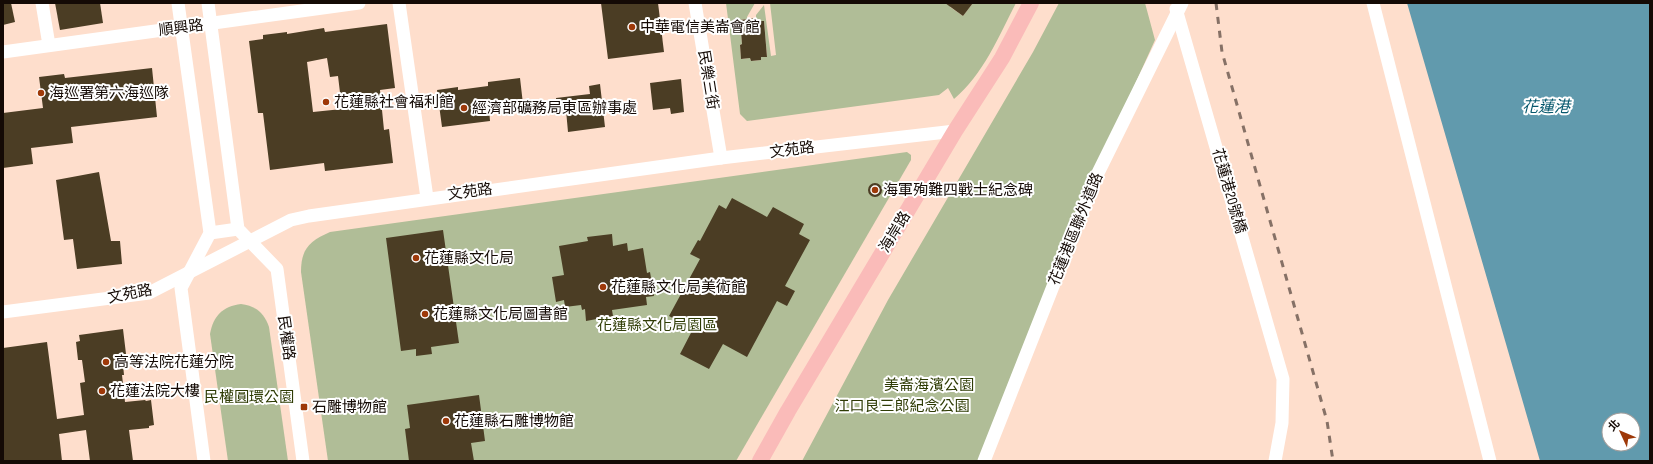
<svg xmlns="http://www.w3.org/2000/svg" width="1653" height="464" viewBox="0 0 1653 464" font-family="'Sofia Sans Condensed','Noto Sans TC',sans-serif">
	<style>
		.green { fill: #b0bd97 }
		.water { fill: #619aad; fill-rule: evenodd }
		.building { fill: #4b3d24; fill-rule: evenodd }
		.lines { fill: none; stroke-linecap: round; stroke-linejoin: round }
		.minor { stroke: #fff; stroke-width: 13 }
		.major { stroke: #fabbb9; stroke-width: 16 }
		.rail { stroke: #867166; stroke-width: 3; stroke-dasharray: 7 7; stroke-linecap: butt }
		.poi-dot { fill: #9e3909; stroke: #fff; stroke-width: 1.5 }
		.labels { text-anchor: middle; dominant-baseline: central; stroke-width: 4; stroke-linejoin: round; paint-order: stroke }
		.poi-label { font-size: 15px; fill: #140a05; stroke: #fff; text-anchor: start }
		.street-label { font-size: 15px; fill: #140a05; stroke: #fff }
		.park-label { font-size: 15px; fill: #2f3c05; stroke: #fff }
		.water-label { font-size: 16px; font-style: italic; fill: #06586d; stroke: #fff }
	</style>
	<rect width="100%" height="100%" fill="#fedecc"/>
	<g class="green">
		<path d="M726 3H755L747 17V19L740 20 742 44 740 45 741 59 750 58 751 61 761 60V57L767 56 764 21H756V15L764 5 771 56 776 55 770 3H953L950 7 963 16 973 3H1016C999 36 983 75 954 99L948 88 939 95 747 121 740 114Z"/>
		<polygon points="1059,3 1145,3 1155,40 1084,197 980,461 802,461 888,300 1033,52"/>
		<path d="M907 152 911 155V160L736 461H328L301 272C301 248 310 241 330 232Z"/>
		<path d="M241 304C256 306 264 313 269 327L288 461H228L210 334C213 316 223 306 241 304Z"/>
	</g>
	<path class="water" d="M1407 3H1650V461H1540ZM1609 420H1633V444H1609Z"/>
	<g class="building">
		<polygon points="3,3 11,3 15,22 3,25"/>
		<polygon points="55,3 100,3 103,23 60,30"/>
		<polygon points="601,3 658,3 664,52 608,59"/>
		<polygon points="945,3 973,3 963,16"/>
		<polygon points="756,18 756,21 764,21 767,57 761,57 761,60 751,61 750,58 741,59 740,45 742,44 740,20"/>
		<path d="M387 24 395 88 380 90 384 130 389 129 393 163 325 171 324 163 270 170 263 113H258L249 41 263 39V35L287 32V34L324 28 325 32ZM327 58 330 77 338 76 342 109 313 112 307 62Z"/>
		<polygon points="152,68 157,117 71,127 73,143 31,148 33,164 3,168 3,113 43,108 39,77 64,74 65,78"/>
		<polygon points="520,78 523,104 489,108 490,121 442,127 437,90 458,87 458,90 488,86 488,82"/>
		<polygon points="681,79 684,112 671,114 670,108 653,110 650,83"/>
		<polygon points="600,84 605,127 568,132 566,110 557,111 556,98 590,94 589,86"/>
		<polygon points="99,172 111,241 120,241 122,264 77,269 73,239 64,240 56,180"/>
		<circle cx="875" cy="190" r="7"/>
		<polygon points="732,198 767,217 773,207 804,224 799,234 810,240 785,286 795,291 787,306 777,301 747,357 723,344 709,369 680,354 693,329 669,316 700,259 690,254 698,240 700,241 719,205 726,209"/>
		<polygon points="443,230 459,343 431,347 432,354 416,356 416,349 401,351 386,238"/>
		<polygon points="612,234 613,246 627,243 628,251 643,248 647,273 650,272 654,296 646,297 647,305 612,310 613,316 586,321 585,309 582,310 581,305 565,307 564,300 556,302 552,277 564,275 559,246 588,241 587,237"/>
		<polygon points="123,329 126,354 122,354 124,375 122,375 125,402 145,400 146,401 151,400 154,425 149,426 149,428 129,430 133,461 90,461 86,430 59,434 62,461 3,461 3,348 47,342 57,419 84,415 80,383 85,382 82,360 78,360 76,342 80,341 79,335"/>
		<polygon points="479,395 485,441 471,443 474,461 409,461 405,429 410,428 407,405"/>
	</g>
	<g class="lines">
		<g class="minor">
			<polyline points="42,3 49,45"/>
			<polyline points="178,3 210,233 181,288 204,461"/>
			<polyline points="208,3 238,229 277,269 303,461"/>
			<polyline points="399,3 427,198"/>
			<polyline points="695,3 721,158"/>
			<polyline points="1373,3 1490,461"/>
			<polyline points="1176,9 1283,379 1282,423 1275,461"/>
			<polyline points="3,52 359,3"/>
			<polyline points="210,233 238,229"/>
			<polyline points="3,312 149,293 291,220 309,216 721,158 955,131"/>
			<polyline points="984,461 1097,175 1182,3"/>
		</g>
		<polyline class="major" points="760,461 788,411 955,131 1002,58 1031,3"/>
		<polyline class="rail" points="1216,3 1222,52 1327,421 1333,461"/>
	</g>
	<g class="poi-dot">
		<circle cx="632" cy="27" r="4"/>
		<circle cx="41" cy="93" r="4"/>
		<circle cx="326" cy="102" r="4"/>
		<circle cx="464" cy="108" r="4"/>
		<circle cx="875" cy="190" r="4"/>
		<circle cx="416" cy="258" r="4"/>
		<circle cx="603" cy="287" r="4"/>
		<circle cx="425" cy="314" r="4"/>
		<circle cx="106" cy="362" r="4"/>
		<circle cx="102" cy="391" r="4"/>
		<rect x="300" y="403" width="8" height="8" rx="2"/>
		<circle cx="446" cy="421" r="4"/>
	</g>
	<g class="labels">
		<g class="poi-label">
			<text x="640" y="27">中華電信美崙會館</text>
			<text x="49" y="93">海巡署第六海巡隊</text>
			<text x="334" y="102">花蓮縣社會福利館</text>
			<text x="472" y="108">經濟部礦務局東區辦事處</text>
			<text x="883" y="190">海軍殉難四戰士紀念碑</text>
			<text x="424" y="258">花蓮縣文化局</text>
			<text x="611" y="287">花蓮縣文化局美術館</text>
			<text x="433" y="314">花蓮縣文化局圖書館</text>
			<text x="114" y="362">高等法院花蓮分院</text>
			<text x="110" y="391">花蓮法院大樓</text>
			<text x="312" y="407">石雕博物館</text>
			<text x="454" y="421">花蓮縣石雕博物館</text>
		</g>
		<g class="street-label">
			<text transform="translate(181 28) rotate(-7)">順興路</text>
			<text transform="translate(708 80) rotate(81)">民樂三街</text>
			<text transform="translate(792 150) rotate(-7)">文苑路</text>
			<text transform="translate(1229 191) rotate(74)">花蓮港20號橋</text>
			<text transform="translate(470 192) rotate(-8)">文苑路</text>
			<text transform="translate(1076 229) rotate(-68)">花蓮港區聯外道路</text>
			<text transform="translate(895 232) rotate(-59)">海岸路</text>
			<text transform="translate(130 294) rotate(-11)">文苑路</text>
			<text transform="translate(286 338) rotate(82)">民權路</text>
		</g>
		<g class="park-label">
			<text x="657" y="325">花蓮縣文化局園區</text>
			<text x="929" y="385">美崙海濱公園</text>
			<text x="249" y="397">民權圓環公園</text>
			<text x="902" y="406">江口良三郎紀念公園</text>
		</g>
		<g class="water-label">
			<text x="1546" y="107">花蓮港</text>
		</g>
	</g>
	<rect width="1653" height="464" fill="none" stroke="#140a05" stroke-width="8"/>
	<g transform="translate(1621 432) rotate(314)"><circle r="19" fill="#ffffff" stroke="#a19d9b"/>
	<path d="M0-3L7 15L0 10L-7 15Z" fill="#9e3909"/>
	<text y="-6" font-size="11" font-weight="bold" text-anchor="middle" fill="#140a05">北</text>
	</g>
</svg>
